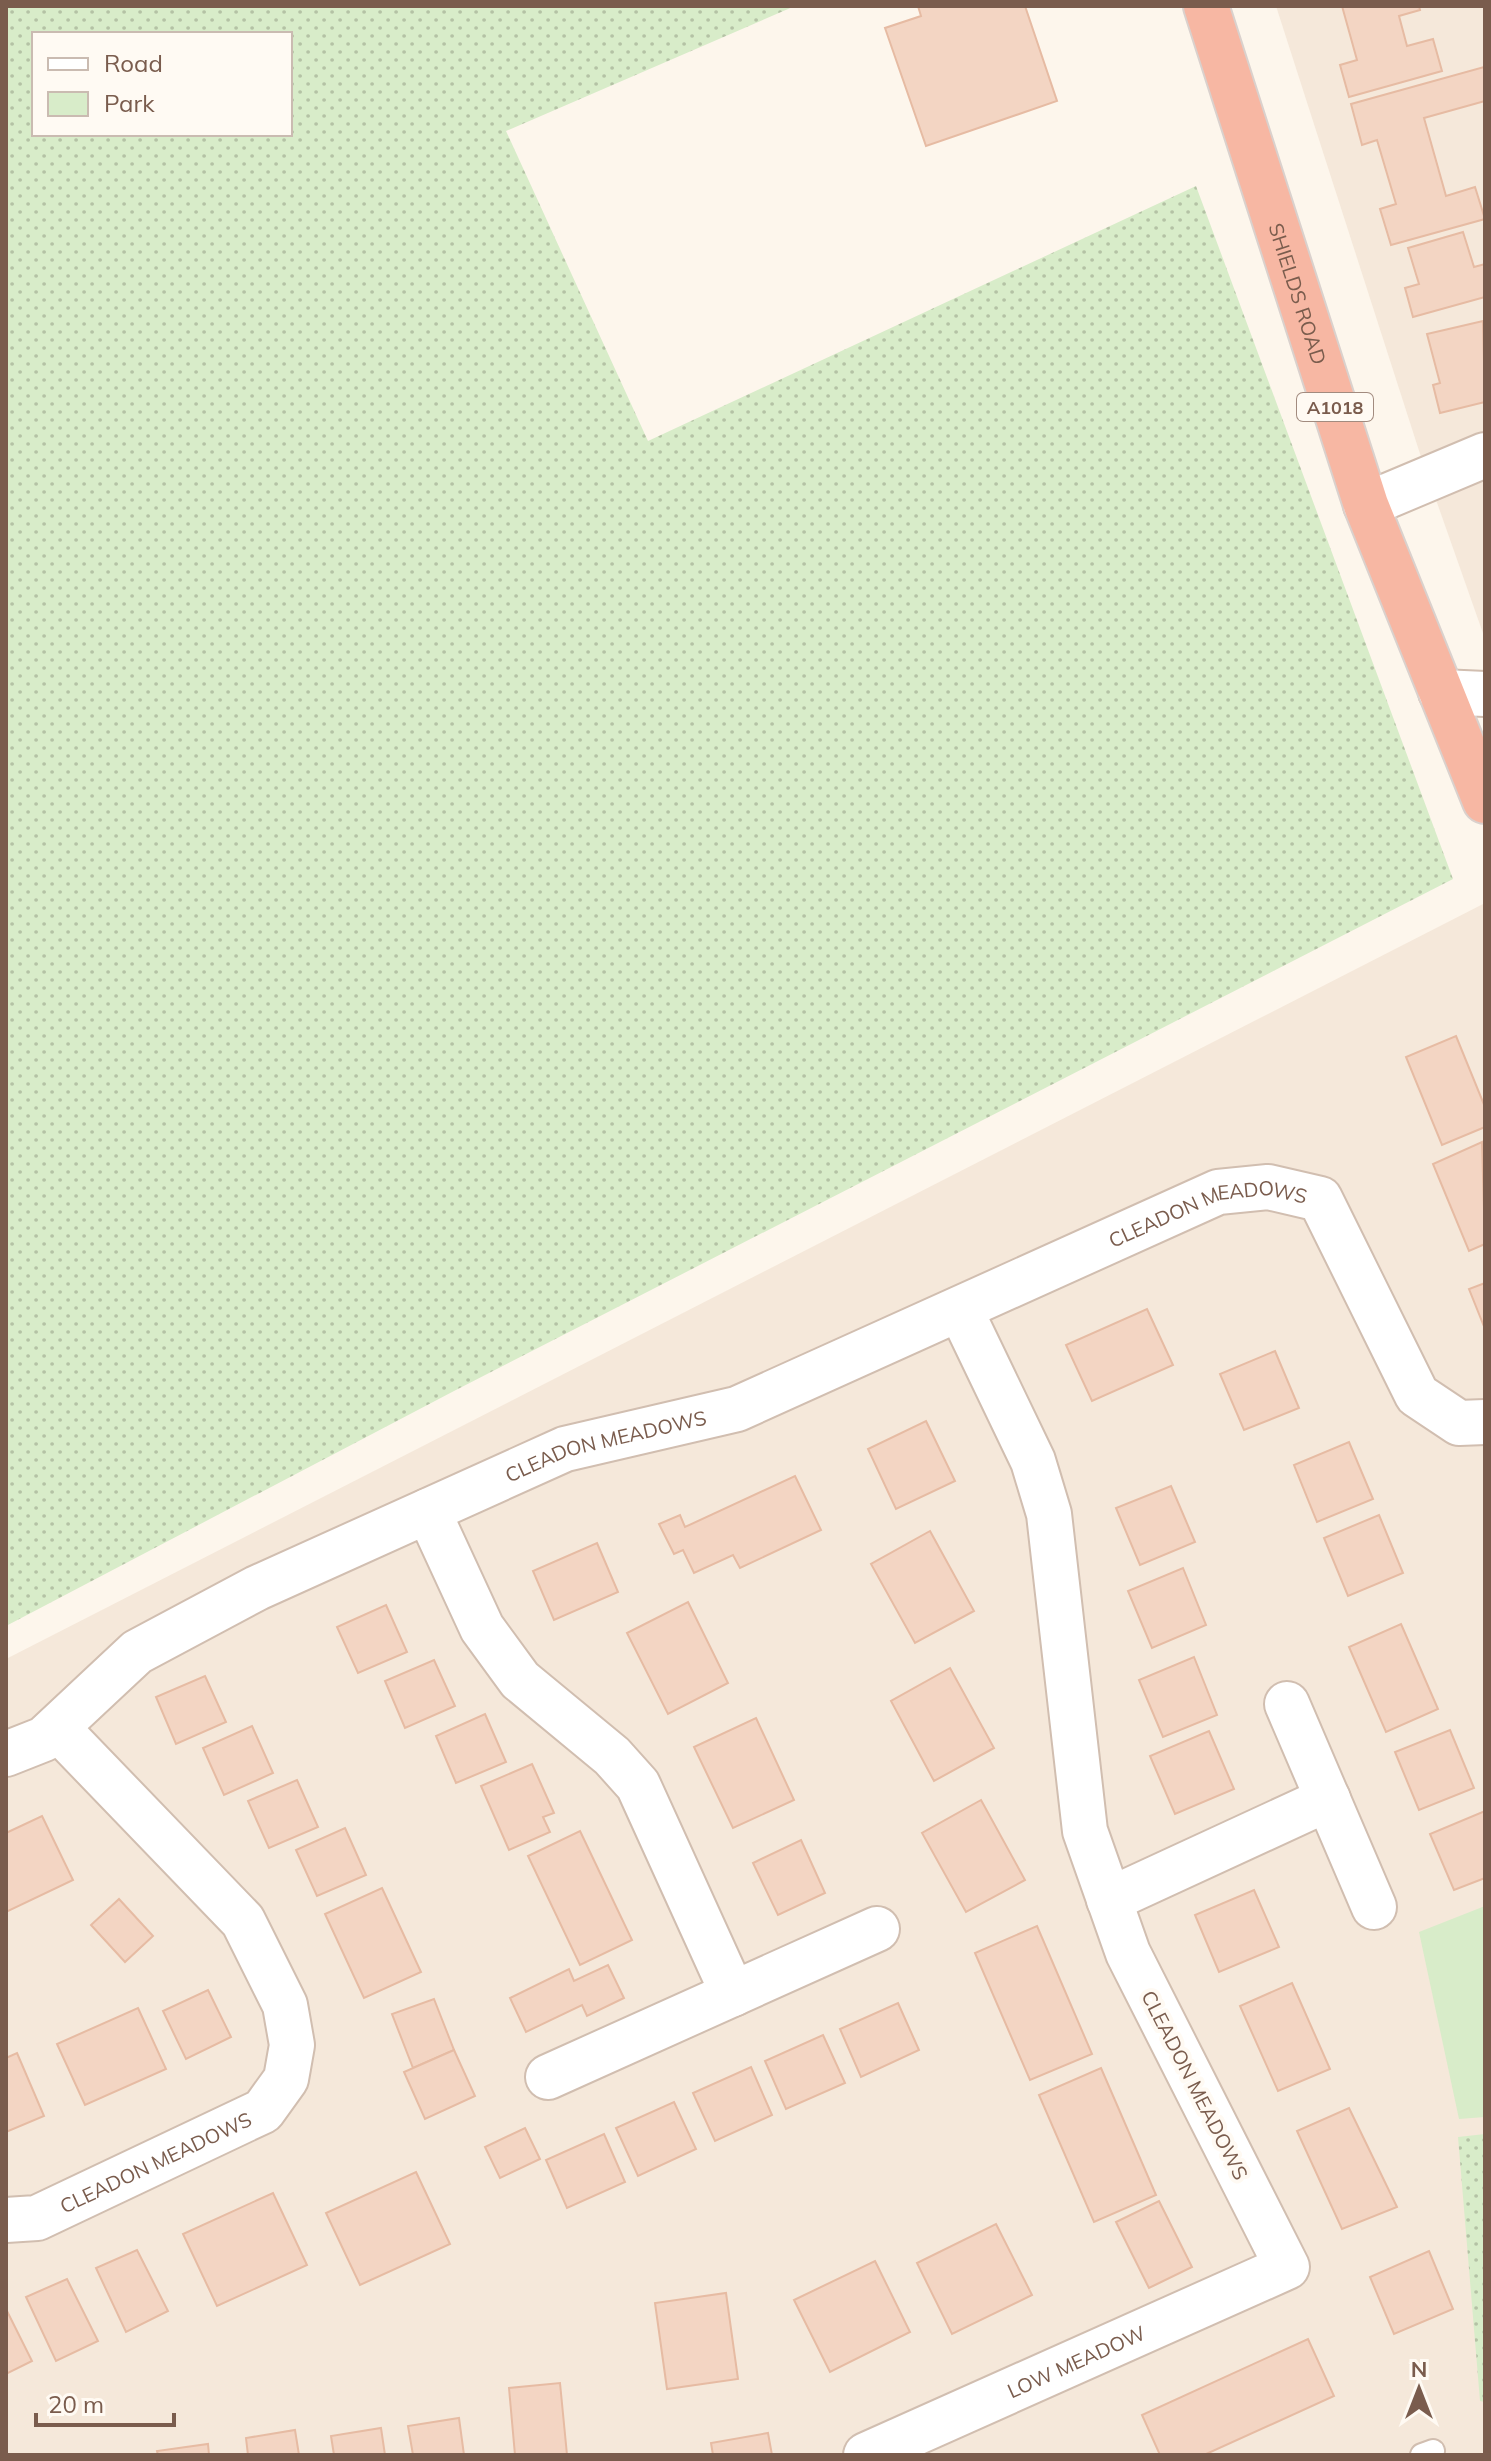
<svg xmlns="http://www.w3.org/2000/svg" width="1491" height="2461" viewBox="0 0 1491 2461" font-family="Mulish,sans-serif">
	<style>
		.residential { fill: #f5e8da }
		.grass { fill: url(#grass-dots); fill-rule: evenodd }
		.green { fill: #d8ecc9 }
		.building { fill: #f3d5c3; stroke: #e6bba3; stroke-width: 2 }
		.lines { fill: none; stroke-linecap: round; stroke-linejoin: round }
		.lane-casing { stroke: #d1beb0; stroke-width: 26 }
		.street-casing { stroke: #d1beb0; stroke-width: 48 }
		.highway-casing { stroke: #dad1cd; stroke-width: 48 }
		.lane { stroke: #fff; stroke-width: 22 }
		.street { stroke: #fff; stroke-width: 44 }
		.highway { stroke: #f7b7a3; stroke-width: 44 }
		.labels { text-anchor: middle; dominant-baseline: central; stroke-width: 8; stroke-linejoin: round; paint-order: stroke }
		.shield { fill: #fffaf3; stroke: #a28b7f; stroke-width: 2 }
		.shield-label { font-size: 18px; font-weight: bold; fill: #7a5c4d }
		.street-label { font-size: 20px; fill: #7a5c4d; stroke: #fffaf3 }
	</style>
	<defs>
		<pattern id="grass-dots" width="8" height="8" patternUnits="userSpaceOnUse" patternTransform="scale(2)"><rect width="8" height="8" fill="#d8ecc9"/><path d="M2 2h.1M6 6h.1" fill="none" stroke="#b4c2a5" stroke-width="1.8" stroke-linecap="round"/></pattern>
	</defs>
	<rect width="100%" height="100%" fill="#fdf6ec"/>
	<g class="residential">
		<polygon points="1276,6 1485,6 1485,639 1422,460"/>
		<polygon points="1485,903 1485,2455 6,2455 6,1659"/>
	</g>
	<g class="grass">
		<path d="M6 6H795L506 131 648 441 1196 186 1453 879 454 1391 6 1626ZM34 34H290V134H34Z"/>
		<polygon points="1485,2134 1485,2402 1480,2401 1458,2137"/>
	</g>
	<polygon class="green" points="1485,1906 1485,2117 1459,2119 1419,1932"/>
	<g class="building">
		<polygon points="918,6 1025,6 1057,101 926,146 885,28 921,16"/>
		<polygon points="1342,6 1419,6 1420,10 1399,16 1407,46 1433,39 1442,71 1349,97 1340,65 1357,60"/>
		<polygon points="1484,67 1485,101 1424,118 1446,196 1475,187 1485,219 1391,245 1380,209 1396,204 1377,140 1362,145 1351,104"/>
		<polygon points="1463,232 1474,267 1485,264 1485,297 1413,317 1405,288 1419,284 1408,248"/>
		<polygon points="1483,321 1485,402 1440,413 1433,385 1440,383 1427,334"/>
		<polygon points="1456,1036 1485,1107 1485,1127 1442,1145 1406,1057"/>
		<polygon points="1482,1142 1485,1244 1469,1251 1433,1164"/>
		<polygon points="1485,1283 1485,1329 1469,1289"/>
		<polygon points="1147,1309 1173,1365 1092,1401 1066,1345"/>
		<polygon points="1275,1351 1299,1408 1244,1430 1220,1374"/>
		<polygon points="926,1421 955,1481 896,1509 868,1449"/>
		<polygon points="1349,1442 1373,1499 1317,1522 1294,1465"/>
		<polygon points="795,1476 821,1530 740,1568 733,1555 694,1573 683,1550 674,1554 659,1524 680,1515 685,1527"/>
		<polygon points="1171,1486 1195,1542 1140,1565 1116,1508"/>
		<polygon points="1379,1515 1403,1573 1348,1596 1324,1538"/>
		<polygon points="930,1531 974,1611 915,1643 871,1564"/>
		<polygon points="597,1543 618,1592 554,1620 533,1571"/>
		<polygon points="1183,1568 1206,1625 1152,1648 1128,1591"/>
		<polygon points="688,1602 728,1683 668,1714 627,1633"/>
		<polygon points="386,1605 407,1652 358,1673 337,1627"/>
		<polygon points="1401,1624 1438,1709 1386,1732 1349,1647"/>
		<polygon points="1194,1657 1217,1715 1163,1737 1139,1680"/>
		<polygon points="434,1660 455,1706 405,1728 385,1681"/>
		<polygon points="950,1668 994,1748 934,1781 891,1701"/>
		<polygon points="205,1676 226,1722 176,1744 156,1697"/>
		<polygon points="485,1714 506,1762 456,1783 436,1736"/>
		<polygon points="756,1718 794,1800 733,1828 694,1747"/>
		<polygon points="252,1726 273,1773 224,1795 203,1748"/>
		<polygon points="1450,1730 1474,1788 1419,1810 1395,1752"/>
		<polygon points="1209,1731 1234,1789 1175,1814 1150,1756"/>
		<polygon points="532,1764 554,1813 543,1817 550,1832 509,1850 481,1786"/>
		<polygon points="297,1780 318,1827 269,1848 248,1801"/>
		<polygon points="981,1800 1025,1880 966,1912 922,1833"/>
		<polygon points="1485,1811 1485,1878 1454,1890 1430,1834"/>
		<polygon points="42,1816 73,1880 6,1912 6,1833"/>
		<polygon points="345,1828 366,1875 317,1896 296,1850"/>
		<polygon points="580,1831 632,1940 580,1965 528,1856"/>
		<polygon points="801,1840 825,1893 778,1915 753,1863"/>
		<polygon points="382,1888 421,1972 364,1998 325,1914"/>
		<polygon points="1254,1890 1279,1947 1219,1972 1195,1915"/>
		<polygon points="119,1899 153,1936 125,1962 91,1925"/>
		<polygon points="1037,1926 1092,2054 1030,2080 975,1953"/>
		<polygon points="608,1965 624,1998 587,2016 582,2005 526,2032 510,1998 569,1969 574,1981"/>
		<polygon points="1292,1983 1330,2069 1278,2091 1240,2006"/>
		<polygon points="208,1990 231,2037 186,2059 163,2011"/>
		<polygon points="434,1999 454,2050 413,2068 392,2014"/>
		<polygon points="898,2003 919,2050 861,2077 840,2029"/>
		<polygon points="138,2008 166,2069 85,2105 57,2044"/>
		<polygon points="823,2035 845,2083 786,2109 765,2061"/>
		<polygon points="454,2050 475,2096 425,2119 404,2072"/>
		<polygon points="17,2053 44,2116 6,2132 6,2058"/>
		<polygon points="751,2067 772,2115 715,2141 693,2093"/>
		<polygon points="1101,2068 1156,2195 1094,2222 1039,2095"/>
		<polygon points="674,2102 696,2149 638,2176 616,2128"/>
		<polygon points="1349,2108 1397,2207 1342,2229 1297,2131"/>
		<polygon points="525,2128 540,2159 500,2178 485,2147"/>
		<polygon points="604,2134 625,2182 567,2208 546,2160"/>
		<polygon points="416,2172 450,2244 360,2285 326,2213"/>
		<polygon points="273,2193 307,2265 217,2306 183,2234"/>
		<polygon points="1159,2201 1192,2267 1149,2288 1116,2222"/>
		<polygon points="996,2224 1032,2295 952,2334 917,2263"/>
		<polygon points="137,2250 168,2311 126,2332 96,2268"/>
		<polygon points="1429,2251 1453,2309 1394,2334 1370,2277"/>
		<polygon points="875,2261 910,2332 830,2372 794,2300"/>
		<polygon points="67,2279 98,2341 56,2361 26,2297"/>
		<polygon points="726,2293 738,2379 667,2389 655,2303"/>
		<polygon points="6,2309 32,2361 6,2374"/>
		<polygon points="1308,2339 1334,2396 1204,2455 1160,2455 1142,2415"/>
		<polygon points="560,2383 567,2455 515,2455 509,2388"/>
		<polygon points="459,2418 464,2455 413,2455 408,2426"/>
		<polygon points="381,2428 385,2455 334,2455 331,2436"/>
		<polygon points="295,2430 299,2455 248,2455 246,2438"/>
		<polygon points="768,2433 772,2455 713,2455 711,2443"/>
		<polygon points="208,2444 209,2455 158,2455 157,2451"/>
	</g>
	<g class="lines">
		<defs>
			<polyline id="lane" points="1422,2455 1433,2451"/>
			<g id="street">
				<polyline points="1366,505 1485,455"/>
				<polyline points="1441,692 1485,694"/>
				<polyline points="428,1511 482,1628 520,1680 612,1756 638,1785 733,1994"/>
				<polyline points="1287,1704 1374,1907"/>
				<path id="s1" d="M6 1754 44 1739 137 1652 257 1588 565 1449 737 1409 1218 1192 1268 1187 1320 1199 1417 1395 1459 1423 1485 1422"/>
				<polyline points="1109,1900 1328,1799"/>
				<polyline points="548,2077 877,1929"/>
				<path id="s2" d="M6 2220 37 2218 263 2111 286 2079 292 2045 285 2005 243 1921 57 1728"/>
				<path id="s3" d="M866 2455 1287 2267 1128 1953 1085 1831 1049 1514 1033 1461 960 1309"/>
			</g>
			<g id="highway">
				<path id="s4" d="M1206 6 1366 505 1485 801"/>
			</g>
		</defs>
		<use href="#lane" class="lane-casing"/>
		<use href="#street" class="street-casing"/>
		<use href="#highway" class="highway-casing"/>
		<use href="#lane" class="lane"/>
		<use href="#street" class="street"/>
		<use href="#highway" class="highway"/>
	</g>
	<g class="labels">
		<rect class="shield" x="1297" y="393" width="76" height="28" rx="6"/>
		<g class="shield-label">
			<text x="1335" y="407">A1018</text>
		</g>
		<g class="street-label">
			<text stroke="none"><textPath href="#s4" startOffset="302">SHIELDS ROAD</textPath></text>
			<text stroke="none"><textPath href="#s1" startOffset="1332">CLEADON MEADOWS</textPath></text>
			<text stroke="none"><textPath href="#s1" startOffset="682">CLEADON MEADOWS</textPath></text>
			<text transform="translate(1195 2085) rotate(63)">CLEADON MEADOWS</text>
			<text stroke="none"><textPath href="#s2" startOffset="162">CLEADON MEADOWS</textPath></text>
			<text stroke="none"><textPath href="#s3" startOffset="230">LOW MEADOW</textPath></text>
		</g>
	</g>
	<rect width="1491" height="2461" fill="none" stroke="#7a5c4d" stroke-width="16"/>
	<rect x="32" y="32" width="260" height="104" fill="#fffaf3" stroke="#cabbb1" stroke-width="2"/>
	<rect x="48" y="58" width="40" height="12" fill="#ffffff" stroke="#cabbb1" stroke-width="2"/>
	<text x="104" y="72" font-size="24" fill="#7a5c4d">Road</text>
	<rect x="48" y="92" width="40" height="24" fill="#d8ecc9" stroke="#cabbb1" stroke-width="2"/>
	<text x="104" y="112" font-size="24" fill="#7a5c4d">Park</text>
	<g transform="translate(1419 2389)" stroke="#fffaf3" stroke-width="6" paint-order="stroke">
	<path d="M0-6L14 30L0 20L-14 30Z" fill="#7a5c4d"/>
	<text y="-12" font-size="22" font-weight="bold" text-anchor="middle" fill="#7a5c4d">N</text>
	</g>
	<path d="M36 2413v12h138v-12" fill="none" stroke="#7a5c4d" stroke-width="4"/>
	<text x="48" y="2413" font-size="24" fill="#7a5c4d" stroke="#fffaf3" stroke-width="6" paint-order="stroke">20 m</text>
</svg>
